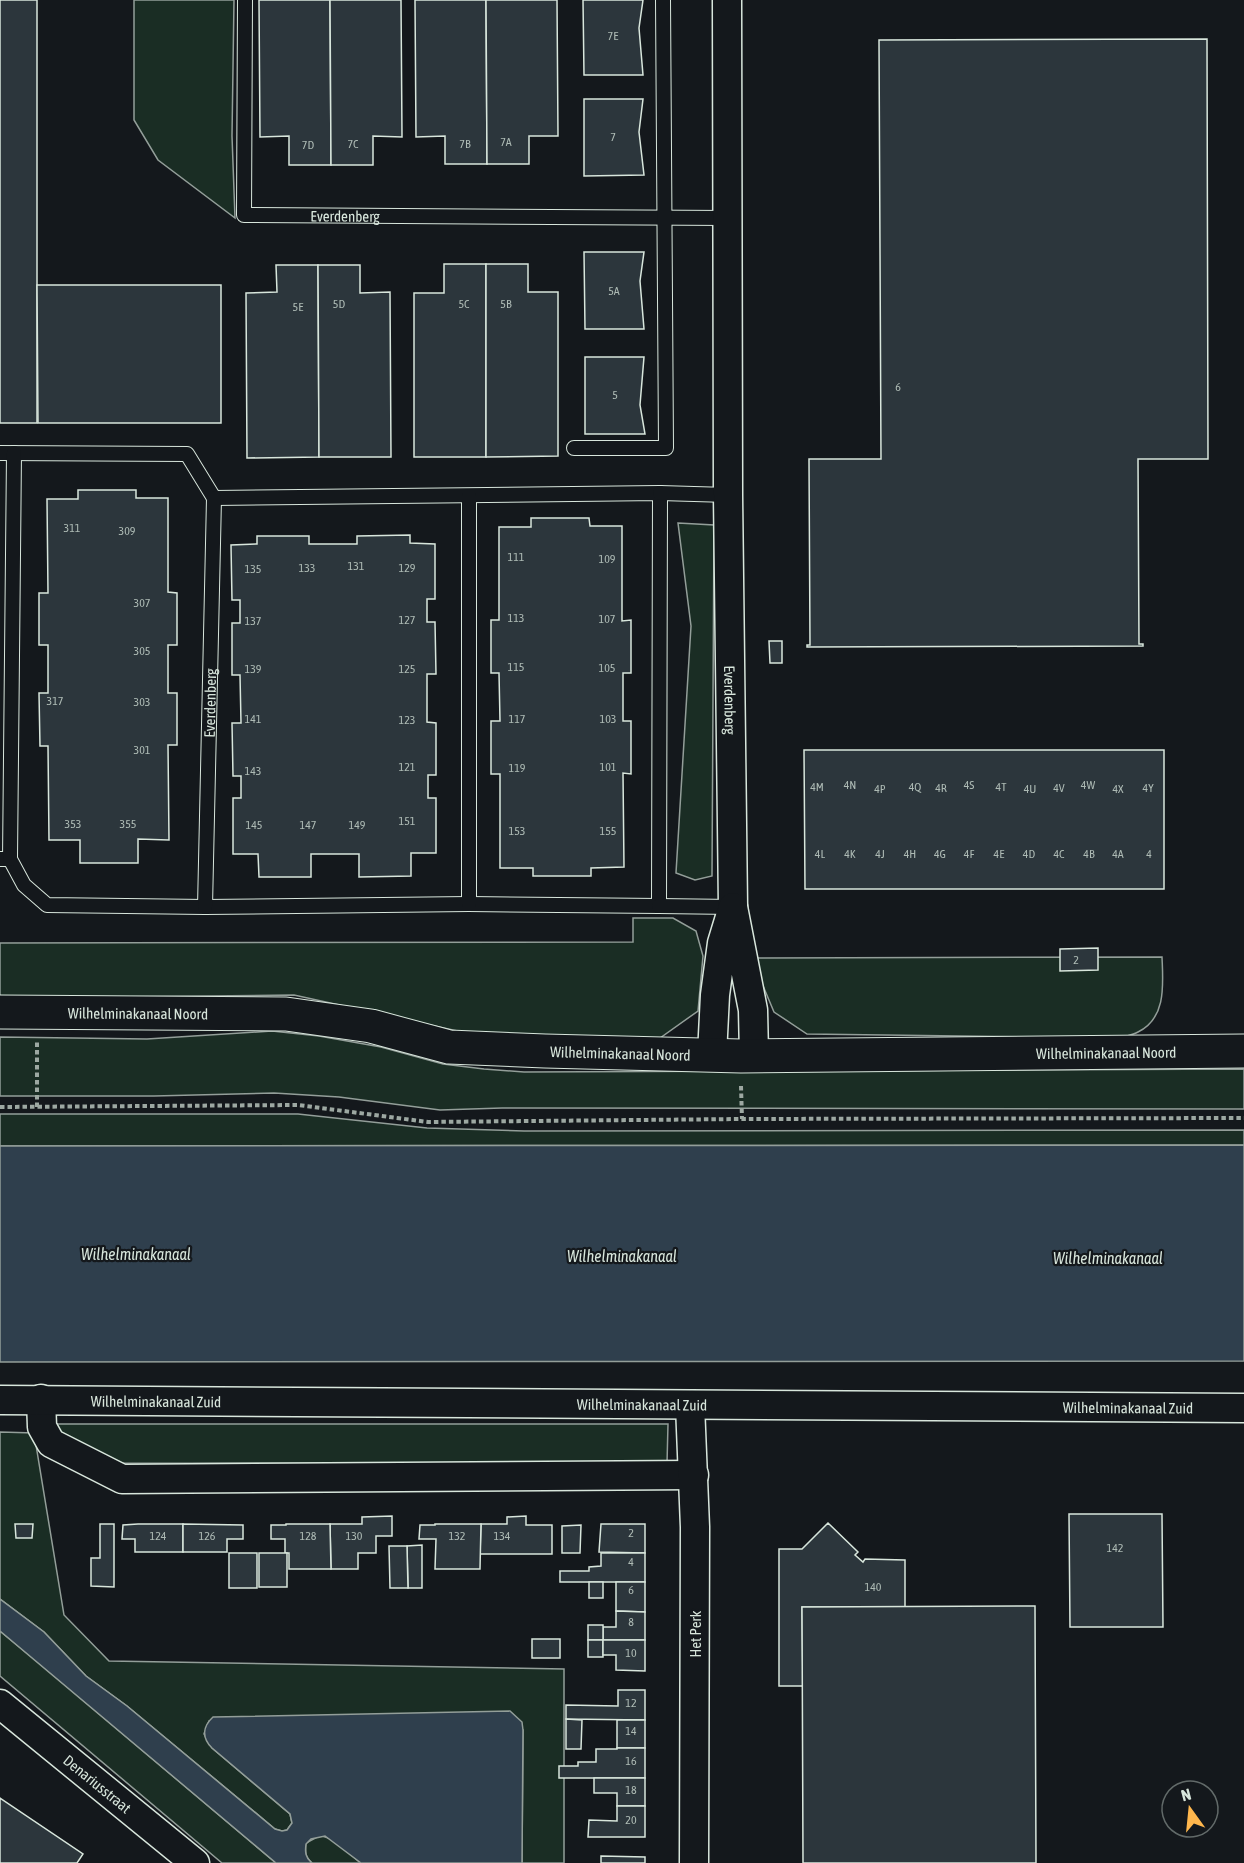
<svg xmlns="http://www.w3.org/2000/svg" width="1244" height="1863" viewBox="0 0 1244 1863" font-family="'Asap Condensed',sans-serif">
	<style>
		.green { fill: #1a2d24; stroke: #939e99; stroke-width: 1.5 }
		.water { fill: #2f3f4d; stroke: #939e99; stroke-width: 1.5 }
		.building { fill: #2c363c; stroke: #d8e6dc; stroke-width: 1.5 }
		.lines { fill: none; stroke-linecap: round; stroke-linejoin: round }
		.lane-casing { stroke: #d8e6dc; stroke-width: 16 }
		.street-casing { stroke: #d8e6dc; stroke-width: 31 }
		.secondary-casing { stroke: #d8e6dc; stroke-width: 35 }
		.path { stroke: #9da8a2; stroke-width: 4; stroke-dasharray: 4.5 3; stroke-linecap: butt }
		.lane { stroke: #14181c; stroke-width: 14 }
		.street { stroke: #14181c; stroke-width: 28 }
		.secondary { stroke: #14181c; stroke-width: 33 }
		.labels { text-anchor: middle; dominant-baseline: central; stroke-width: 4.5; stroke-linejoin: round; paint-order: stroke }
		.number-label { font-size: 12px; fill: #adbab4 }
		.street-label { font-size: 15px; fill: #d8e6dc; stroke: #14181c }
		.water-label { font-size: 16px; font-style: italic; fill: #d8e6dc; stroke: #14181c }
	</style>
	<rect width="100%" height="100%" fill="#14181c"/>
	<g class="green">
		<polygon points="134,0 234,0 232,136 235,218 158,160 134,120"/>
		<polygon points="678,523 714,525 712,876 695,880 676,873 691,626"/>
		<polygon points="633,918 673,918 696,931 703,956 698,1011 660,1038 540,1038 462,1032 294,995 0,998 0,943 633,942"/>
		<path d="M1162 957C1163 983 1167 1018 1138 1032 1133 1035 1126 1036 1120 1038L807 1034 774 1012 761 981 756 958Z"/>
		<polygon points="272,1031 319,1036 381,1047 443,1064 484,1069 524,1072 1244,1069 1244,1109 502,1108 440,1110 339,1097 274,1093 154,1096 0,1096 0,1037 147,1039"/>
		<polygon points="0,1114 298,1114 427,1128 524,1131 1244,1130 1244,1145 0,1146"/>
		<polygon points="56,1424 668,1424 667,1464 111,1463 58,1441"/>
		<polygon points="0,1432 34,1433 64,1615 109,1661 564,1669 564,1863 522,1863 523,1730 209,1721 204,1734 212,1748 290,1814 292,1823 287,1830 282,1831 275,1829 127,1706 86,1676 44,1632 0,1599"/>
		<polygon points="0,1631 39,1663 276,1863 222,1863 0,1676"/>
		<path d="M319 1836C334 1836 349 1854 361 1863H312C305 1857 305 1852 306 1843Z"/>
	</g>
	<g class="water">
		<polygon points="1244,1145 1244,1361 0,1362 0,1146"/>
		<path d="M0 1599 44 1632 86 1676 127 1706 275 1829 282 1831 287 1830 292 1823 290 1814 212 1748C202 1738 202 1727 213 1717L510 1711 522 1722 523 1730 522 1863H361L325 1836 311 1839 306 1844C305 1852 305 1857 312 1863H276L0 1631Z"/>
	</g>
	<g class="building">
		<rect x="0" y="0" width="37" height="423"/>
		<polygon points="259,0 330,0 331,165 289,165 289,136 260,137"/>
		<polygon points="330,0 401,0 402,137 373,136 373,165 331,165"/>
		<polygon points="415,0 486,0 487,164 445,164 445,136 416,137"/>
		<polygon points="486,0 557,0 558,136 529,136 529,164 487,164"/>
		<polygon points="583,0 643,0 639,28 643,75 584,75"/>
		<polygon points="1207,39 1208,459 1138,459 1139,644 1143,644 1143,646 807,647 807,645 810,645 809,459 881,459 879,40"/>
		<polygon points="584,99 643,99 639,132 644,175 584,176"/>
		<polygon points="584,252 644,252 640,281 644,329 585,329"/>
		<polygon points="444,264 486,264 486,457 414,457 414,293 444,293"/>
		<polygon points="486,264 528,264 528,292 558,292 558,456 486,457"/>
		<polygon points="276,265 318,265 319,457 247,458 246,293 277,292"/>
		<polygon points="318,265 360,265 360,293 390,292 391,457 319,457"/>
		<polygon points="37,285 221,285 221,423 38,423"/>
		<polygon points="585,357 644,357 640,405 645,434 585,434"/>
		<polygon points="78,490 136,490 136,498 168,498 168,592 177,593 177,645 168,645 168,693 177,693 177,745 168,745 169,840 138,839 138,863 80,863 80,840 49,840 48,746 40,746 39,693 48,693 48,645 39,645 39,593 48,593 47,499 78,499"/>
		<polygon points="531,518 589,518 590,526 622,526 622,621 631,620 631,673 623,673 623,721 631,721 631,774 623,773 624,867 591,868 591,876 533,876 533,868 500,868 500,774 491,774 491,721 500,721 499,673 491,673 491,620 499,620 499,527 531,527"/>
		<polygon points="410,535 410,543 435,544 435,599 427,599 427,622 435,622 436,674 427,674 427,722 436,723 436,775 428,775 428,798 436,798 436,853 411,853 411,876 359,877 359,854 311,854 311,877 259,877 258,854 233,854 233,798 241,798 241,776 233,776 232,723 241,723 240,675 232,675 232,623 240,623 240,600 232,600 231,545 257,544 257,536 309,536 309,544 357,544 357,536"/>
		<polygon points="769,641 782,641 782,663 770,663"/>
		<polygon points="804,750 1164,750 1164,889 805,889"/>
		<polygon points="1098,948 1098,970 1060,971 1060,949"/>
		<polygon points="1069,1514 1162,1514 1163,1627 1070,1627"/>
		<polygon points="392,1516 392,1536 376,1536 376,1553 358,1553 358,1569 331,1569 330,1524 362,1524 362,1517"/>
		<polygon points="526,1516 526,1525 552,1525 552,1554 480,1554 481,1524 507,1524 507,1517"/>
		<polygon points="828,1523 858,1552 855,1555 863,1562 865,1559 905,1560 905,1607 802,1607 803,1686 779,1686 779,1549 802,1549"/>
		<polygon points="15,1524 33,1524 32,1538 16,1538"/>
		<polygon points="100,1524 114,1524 114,1587 91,1586 91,1558 100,1558"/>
		<polygon points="138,1524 183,1524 183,1552 135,1552 135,1539 122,1539 123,1525"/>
		<polygon points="183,1524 243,1525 243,1539 227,1539 227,1552 183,1552"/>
		<polygon points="286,1524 330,1524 331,1569 289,1569 289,1553 285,1553 285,1539 271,1539 271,1525 286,1525"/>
		<polygon points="435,1524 481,1524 480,1569 435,1569 436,1539 419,1539 420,1525 435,1525"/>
		<polygon points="601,1524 645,1524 645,1553 599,1552"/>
		<polygon points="581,1525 580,1553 562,1553 562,1526"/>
		<polygon points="422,1545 422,1588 408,1588 407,1546"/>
		<polygon points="389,1546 407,1546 408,1588 390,1588"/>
		<rect x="229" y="1553" width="28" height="35"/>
		<rect x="259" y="1553" width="28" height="34"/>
		<polygon points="601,1553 645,1553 645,1582 560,1582 560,1571 589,1571 589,1567 601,1566"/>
		<rect x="589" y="1582" width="14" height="16"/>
		<polygon points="616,1582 645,1582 645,1612 616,1611"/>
		<polygon points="1035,1606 1036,1863 803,1863 802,1607"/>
		<polygon points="616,1611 645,1612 645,1640 603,1640 603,1627 616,1627"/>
		<rect x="588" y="1625" width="15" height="15"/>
		<rect x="532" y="1639" width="28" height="19"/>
		<rect x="588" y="1640" width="15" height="17"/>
		<polygon points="603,1640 645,1640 645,1671 616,1670 616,1655 603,1655"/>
		<polygon points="618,1690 645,1690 645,1720 566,1719 566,1705 618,1706"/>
		<polygon points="566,1719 582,1720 581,1749 566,1749"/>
		<rect x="617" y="1720" width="28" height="28"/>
		<polygon points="617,1748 645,1748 645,1778 559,1778 559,1766 578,1766 578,1762 596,1762 596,1749 617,1749"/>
		<polygon points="594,1778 645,1778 645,1806 617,1806 617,1793 594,1793"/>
		<polygon points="0,1798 83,1854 77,1863 0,1863"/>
		<polygon points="617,1806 645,1806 645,1837 588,1837 589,1820 617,1821"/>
		<polygon points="601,1856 645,1857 645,1863 601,1863"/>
	</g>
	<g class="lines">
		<defs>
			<g id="lane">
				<path id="s1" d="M245 0 244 215 728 218"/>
				<polyline points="574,448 666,448 663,0"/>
				<polyline points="0,453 187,454 214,498 660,493 659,906 469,904 205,907 47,905 24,885 10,859 0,859"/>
				<polyline points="660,493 728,495"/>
				<polyline points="469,496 469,904"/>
				<polyline points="10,859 14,453"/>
				<polyline points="659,906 733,907"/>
				<path id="s2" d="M205 907 214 498"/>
			</g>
			<g id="street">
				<path id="s3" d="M727 0 728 495 733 907"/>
				<polyline points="712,1055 715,995 722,943 733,907 753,1010 754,1055"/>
				<polyline points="41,1399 42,1427 51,1443 122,1479 694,1475"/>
				<path id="s4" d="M0 1400 1244 1408"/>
				<polyline points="690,1405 695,1527 694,1863"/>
				<path id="s5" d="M0 1704 195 1863"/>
			</g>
			<g id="secondary">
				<path id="s6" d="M0 1012 286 1014 371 1026 449 1047 545 1051 741 1056 1244 1051"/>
			</g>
		</defs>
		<use href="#lane" class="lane-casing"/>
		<use href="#street" class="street-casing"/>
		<use href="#secondary" class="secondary-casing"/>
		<g class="path">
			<polyline points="741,1086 742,1119"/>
			<polyline points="0,1107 298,1105 428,1122 742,1119 1244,1118"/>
			<polyline points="37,1107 37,1042"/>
		</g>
		<use href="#lane" class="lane"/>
		<use href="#street" class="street"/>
		<use href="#secondary" class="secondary"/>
	</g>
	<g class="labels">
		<g class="number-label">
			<text x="613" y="36">7E</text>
			<text x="613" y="137">7</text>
			<text x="506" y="142">7A</text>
			<text x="353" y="144">7C</text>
			<text x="465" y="144">7B</text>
			<text x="308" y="145">7D</text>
			<text x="614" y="291">5A</text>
			<text x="339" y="304">5D</text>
			<text x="464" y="304">5C</text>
			<text x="506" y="304">5B</text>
			<text x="298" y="307">5E</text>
			<text x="898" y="387">6</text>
			<text x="615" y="395">5</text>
			<text x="72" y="528">311</text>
			<text x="127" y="531">309</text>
			<text x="516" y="557">111</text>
			<text x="607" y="559">109</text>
			<text x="356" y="566">131</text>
			<text x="307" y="568">133</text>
			<text x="407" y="568">129</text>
			<text x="253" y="569">135</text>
			<text x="142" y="603">307</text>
			<text x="516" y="618">113</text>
			<text x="607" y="619">107</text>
			<text x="407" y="620">127</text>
			<text x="253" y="621">137</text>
			<text x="142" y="651">305</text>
			<text x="516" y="667">115</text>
			<text x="607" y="668">105</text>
			<text x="253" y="669">139</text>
			<text x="407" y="669">125</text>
			<text x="55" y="701">317</text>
			<text x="142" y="702">303</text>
			<text x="253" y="719">141</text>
			<text x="517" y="719">117</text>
			<text x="608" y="719">103</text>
			<text x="407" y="720">123</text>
			<text x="142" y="750">301</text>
			<text x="407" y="767">121</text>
			<text x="608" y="767">101</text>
			<text x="517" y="768">119</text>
			<text x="253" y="771">143</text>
			<text x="850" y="785">4N</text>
			<text x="969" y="785">4S</text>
			<text x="1088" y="785">4W</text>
			<text x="817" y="787">4M</text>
			<text x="915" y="787">4Q</text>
			<text x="1001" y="787">4T</text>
			<text x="941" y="788">4R</text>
			<text x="1059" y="788">4V</text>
			<text x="1148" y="788">4Y</text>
			<text x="880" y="789">4P</text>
			<text x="1030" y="789">4U</text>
			<text x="1118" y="789">4X</text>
			<text x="407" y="821">151</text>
			<text x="73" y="824">353</text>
			<text x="128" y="824">355</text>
			<text x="254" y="825">145</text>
			<text x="308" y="825">147</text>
			<text x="357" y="825">149</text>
			<text x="517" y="831">153</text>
			<text x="608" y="831">155</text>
			<text x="820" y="854">4L</text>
			<text x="850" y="854">4K</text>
			<text x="880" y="854">4J</text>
			<text x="910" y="854">4H</text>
			<text x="940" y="854">4G</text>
			<text x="969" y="854">4F</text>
			<text x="999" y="854">4E</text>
			<text x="1029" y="854">4D</text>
			<text x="1059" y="854">4C</text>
			<text x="1089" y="854">4B</text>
			<text x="1118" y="854">4A</text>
			<text x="1149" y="854">4</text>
			<text x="1076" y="960">2</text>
			<text x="631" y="1533">2</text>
			<text x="158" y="1536">124</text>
			<text x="207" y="1536">126</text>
			<text x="308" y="1536">128</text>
			<text x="354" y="1536">130</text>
			<text x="457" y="1536">132</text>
			<text x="502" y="1536">134</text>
			<text x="1115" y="1548">142</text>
			<text x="631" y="1562">4</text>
			<text x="873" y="1587">140</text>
			<text x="631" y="1590">6</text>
			<text x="631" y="1622">8</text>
			<text x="631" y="1653">10</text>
			<text x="631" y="1703">12</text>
			<text x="631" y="1731">14</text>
			<text x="631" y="1761">16</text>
			<text x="631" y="1790">18</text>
			<text x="631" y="1820">20</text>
		</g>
		<g class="street-label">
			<text stroke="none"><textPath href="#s1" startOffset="316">Everdenberg</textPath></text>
			<text stroke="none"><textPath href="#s3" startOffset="700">Everdenberg</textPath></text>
			<text stroke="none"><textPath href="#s2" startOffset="204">Everdenberg</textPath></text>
			<text stroke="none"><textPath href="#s6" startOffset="138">Wilhelminakanaal Noord</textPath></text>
			<text stroke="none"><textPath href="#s6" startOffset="1110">Wilhelminakanaal Noord</textPath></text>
			<text stroke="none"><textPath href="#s6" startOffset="624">Wilhelminakanaal Noord</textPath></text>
			<text stroke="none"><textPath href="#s4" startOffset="156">Wilhelminakanaal Zuid</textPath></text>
			<text stroke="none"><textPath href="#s4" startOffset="642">Wilhelminakanaal Zuid</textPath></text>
			<text stroke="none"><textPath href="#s4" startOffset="1128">Wilhelminakanaal Zuid</textPath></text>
			<text transform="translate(695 1634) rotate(-90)">Het Perk</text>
			<text stroke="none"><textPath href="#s5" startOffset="126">Denariusstraat</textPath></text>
		</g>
		<g class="water-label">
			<text x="136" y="1254">Wilhelminakanaal</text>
			<text x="622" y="1256">Wilhelminakanaal</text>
			<text x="1108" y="1258">Wilhelminakanaal</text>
		</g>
	</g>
	<g transform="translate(1190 1809) rotate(345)"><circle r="28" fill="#14181c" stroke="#626a69" stroke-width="1.5"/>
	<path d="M0-4.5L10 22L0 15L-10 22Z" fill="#ffb74d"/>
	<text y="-9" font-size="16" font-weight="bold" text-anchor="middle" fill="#d8e6dc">N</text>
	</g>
</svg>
